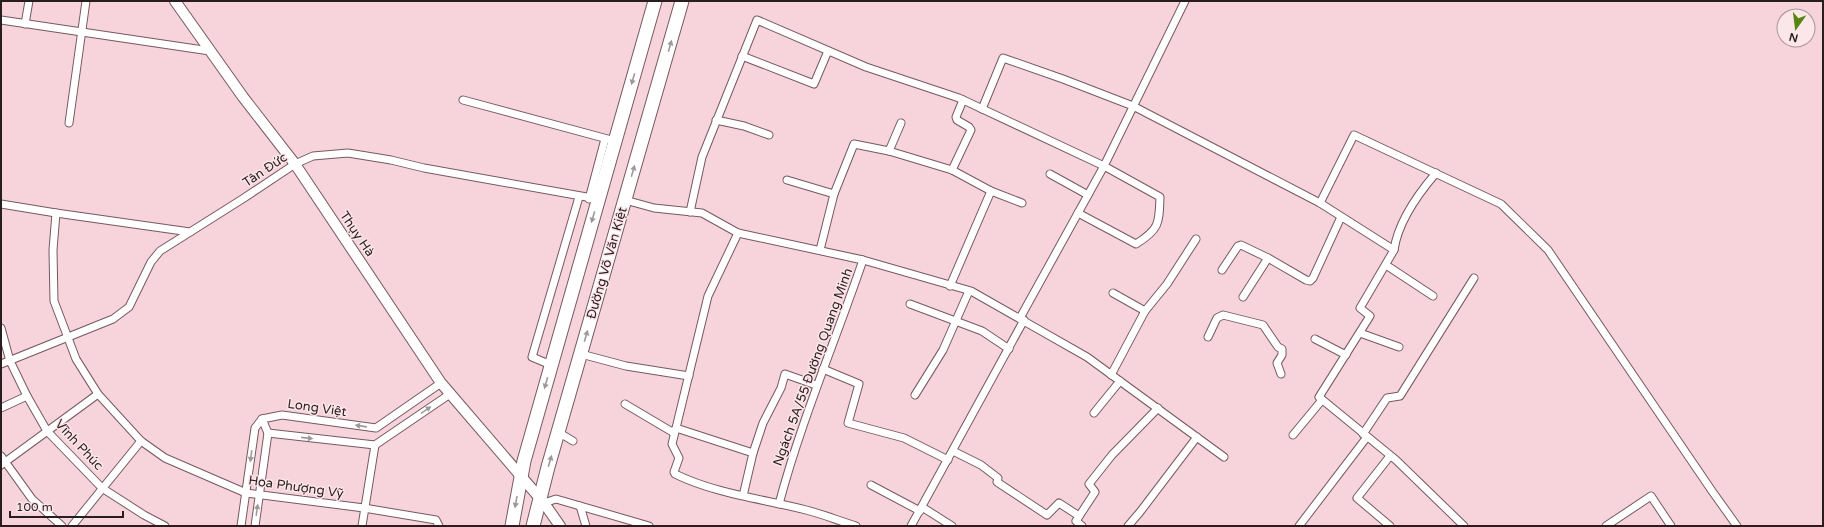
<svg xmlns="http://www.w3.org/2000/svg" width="1824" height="527" viewBox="0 0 1824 527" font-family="'Varela Round',sans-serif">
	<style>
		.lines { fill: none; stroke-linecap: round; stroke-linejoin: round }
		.street-casing { stroke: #765960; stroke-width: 9 }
		.secondary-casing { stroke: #765960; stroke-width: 12 }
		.highway-casing { stroke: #765960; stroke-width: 15 }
		.street { stroke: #fff; stroke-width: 7 }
		.secondary { stroke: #fff; stroke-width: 10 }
		.highway { stroke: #fff; stroke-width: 13 }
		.oneway { fill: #9f999b }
		.labels { text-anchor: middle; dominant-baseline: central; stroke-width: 3; stroke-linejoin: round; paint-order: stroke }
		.street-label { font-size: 13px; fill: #2a1d20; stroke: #fbe6ea }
	</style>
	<rect width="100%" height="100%" fill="#f7d4dc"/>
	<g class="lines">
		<defs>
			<g id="street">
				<polyline points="1,20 210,51"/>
				<polyline points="25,24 29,1"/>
				<polyline points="742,56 814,84 828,51"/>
				<polyline points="463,100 615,141"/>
				<polyline points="982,109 1003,58 1063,79 1133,106 1320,203 1394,250 1360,308 1370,316 1319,397 1396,460 1464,526"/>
				<polyline points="716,120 744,126 769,135"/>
				<polyline points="69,123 86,1"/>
				<polyline points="889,151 901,123"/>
				<polyline points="952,170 971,130 969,127 957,120 956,117 963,100"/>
				<polyline points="1050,174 1088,195"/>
				<polyline points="787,180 834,194"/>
				<polyline points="589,199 605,139"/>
				<polyline points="625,200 654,208 702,213 738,233 863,260 971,291 1087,357 1224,457"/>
				<polyline points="1320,203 1354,135 1501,204 1548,250 1712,491 1737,526"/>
				<polyline points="1,204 56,213 190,232"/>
				<path d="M690 212 702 157 757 20 866 67 959 98 1104 166 1160 197C1159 223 1160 229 1136 244L1078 213"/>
				<polyline points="56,213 53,250 54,301 76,359 98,394 141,441 165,458 246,493 364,508 436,520 439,526"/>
				<polyline points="820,250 834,194 854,144 889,151 952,170 991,191 1022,203"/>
				<path d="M1394 250C1398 222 1418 194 1436 173"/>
				<polyline points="1386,265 1433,296"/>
				<polyline points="1222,270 1238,246 1241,245 1268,258 1306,280 1310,281 1313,278 1341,217"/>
				<polyline points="950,286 991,191"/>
				<polyline points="1113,293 1145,311"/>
				<polyline points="1243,297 1268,258"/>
				<polyline points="910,304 982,331 1009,349"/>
				<polyline points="1020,318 1104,166 1185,1"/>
				<polyline points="1,328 10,361 27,396 47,431 102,488 144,515 165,526"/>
				<polyline points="1360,333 1399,347"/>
				<polyline points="1208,337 1217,318 1223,315 1263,325 1278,347 1282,349 1282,355 1277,363 1281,374"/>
				<polyline points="1315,339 1346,355"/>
				<polyline points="581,354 626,366 689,376"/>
				<polyline points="1,364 113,319 129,307 151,262 160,251 244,198 295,164 313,156 348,153 391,160 424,168 598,199"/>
				<polyline points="551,365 532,357 579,197"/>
				<polyline points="823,369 859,384 848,423 904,438 948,460"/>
				<polyline points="1111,375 1145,311 1167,284 1196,239"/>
				<polyline points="915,395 943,350 969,291"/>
				<polyline points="625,404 674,433"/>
				<polyline points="1,408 27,396"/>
				<polyline points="1094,413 1120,381"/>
				<polyline points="262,419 268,433"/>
				<polyline points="676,428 708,296 738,233"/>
				<polyline points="558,432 573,441"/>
				<polyline points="268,433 375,445 450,394"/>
				<polyline points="1363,434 1387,398 1400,396 1474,278"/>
				<polyline points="1293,435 1322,400"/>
				<polyline points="953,451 981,465 998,478 997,482 1047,515 1059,503 1079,516"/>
				<polyline points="753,453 763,423 781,388 785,374 816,385"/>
				<polyline points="1,456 32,499 62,526"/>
				<polyline points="1,465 98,394"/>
				<polyline points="871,485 920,511"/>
				<path d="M743 496 753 453 676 428 672 444 679 458 674 472 675 474C716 494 763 499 806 510 823 514 839 521 856 526"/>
				<polyline points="544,503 556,499 649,526"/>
				<path d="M779 504C801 421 835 342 863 260"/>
				<polyline points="580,506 586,526"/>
				<polyline points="922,507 952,526"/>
				<polyline points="72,526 141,441"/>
				<polyline points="241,526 255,428 262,419 282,415 376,428 441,383"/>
				<polyline points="255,526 268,433"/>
				<polyline points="362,526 375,445"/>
				<polyline points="911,526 1024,320"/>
				<polyline points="1082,526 1076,521 1095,492 1089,484 1112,455 1158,408"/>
				<polyline points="1128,526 1140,512 1197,437"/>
				<polyline points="1299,526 1367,437"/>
				<polyline points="1390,526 1357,498 1390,456"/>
				<polyline points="1606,526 1651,496 1671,526"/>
			</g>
			<polyline id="secondary" points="175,1 243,97 295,164 441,383 544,503 560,526"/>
			<g id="highway">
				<polyline points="512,526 524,461 655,1"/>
				<polyline points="533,526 548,467 682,1"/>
			</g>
		</defs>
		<use href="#street" class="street-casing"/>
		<use href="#secondary" class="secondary-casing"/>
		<use href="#highway" class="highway-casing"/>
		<use href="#street" class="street"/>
		<use href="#secondary" class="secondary"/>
		<use href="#highway" class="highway"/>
	</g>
	<defs><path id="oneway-solid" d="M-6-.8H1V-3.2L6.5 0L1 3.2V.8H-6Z"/></defs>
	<g class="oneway">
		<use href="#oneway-solid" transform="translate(670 46) rotate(-74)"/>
		<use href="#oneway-solid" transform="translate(633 79) rotate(106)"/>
		<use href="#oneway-solid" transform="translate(633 171) rotate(-74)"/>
		<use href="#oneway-solid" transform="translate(593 217) rotate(106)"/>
		<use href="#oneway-solid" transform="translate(586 336) rotate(-74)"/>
		<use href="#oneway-solid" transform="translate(546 383) rotate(106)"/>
		<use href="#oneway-solid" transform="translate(426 410) rotate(-34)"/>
		<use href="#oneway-solid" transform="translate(361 426) rotate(-172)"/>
		<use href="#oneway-solid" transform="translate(307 438) rotate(6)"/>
		<use href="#oneway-solid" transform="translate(251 456) rotate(98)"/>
		<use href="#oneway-solid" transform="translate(550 461) rotate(-74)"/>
		<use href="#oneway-solid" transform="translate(516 502) rotate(100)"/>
		<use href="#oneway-solid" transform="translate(257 510) rotate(-82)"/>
	</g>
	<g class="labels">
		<g class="street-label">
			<text transform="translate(265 170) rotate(-34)">Tân Đức</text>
			<text transform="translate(357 234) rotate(56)">Thụy Hà</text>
			<text transform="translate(607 263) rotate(-74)">Đường Võ Văn Kiệt</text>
			<text transform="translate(813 367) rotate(-70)">Ngách 5A/55 Đường Quang Minh</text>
			<text transform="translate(317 408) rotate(8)">Long Việt</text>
			<text transform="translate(79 445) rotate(47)">Vĩnh Phúc</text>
			<text transform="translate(296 487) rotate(8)">Hoa Phượng Vỹ</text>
		</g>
	</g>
	<rect width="1824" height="527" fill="none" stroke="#2a1d20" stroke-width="4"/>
	<g transform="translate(1796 28) rotate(194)"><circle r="19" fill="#fbe6ea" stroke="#a79699"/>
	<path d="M0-3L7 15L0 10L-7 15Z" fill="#588411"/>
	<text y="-6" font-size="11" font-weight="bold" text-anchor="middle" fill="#2a1d20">N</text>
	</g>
	<path d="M10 511v6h113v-6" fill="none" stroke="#2a1d20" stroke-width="2"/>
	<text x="16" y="511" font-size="12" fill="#2a1d20" stroke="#fbe6ea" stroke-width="3" paint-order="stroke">100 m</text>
</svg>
